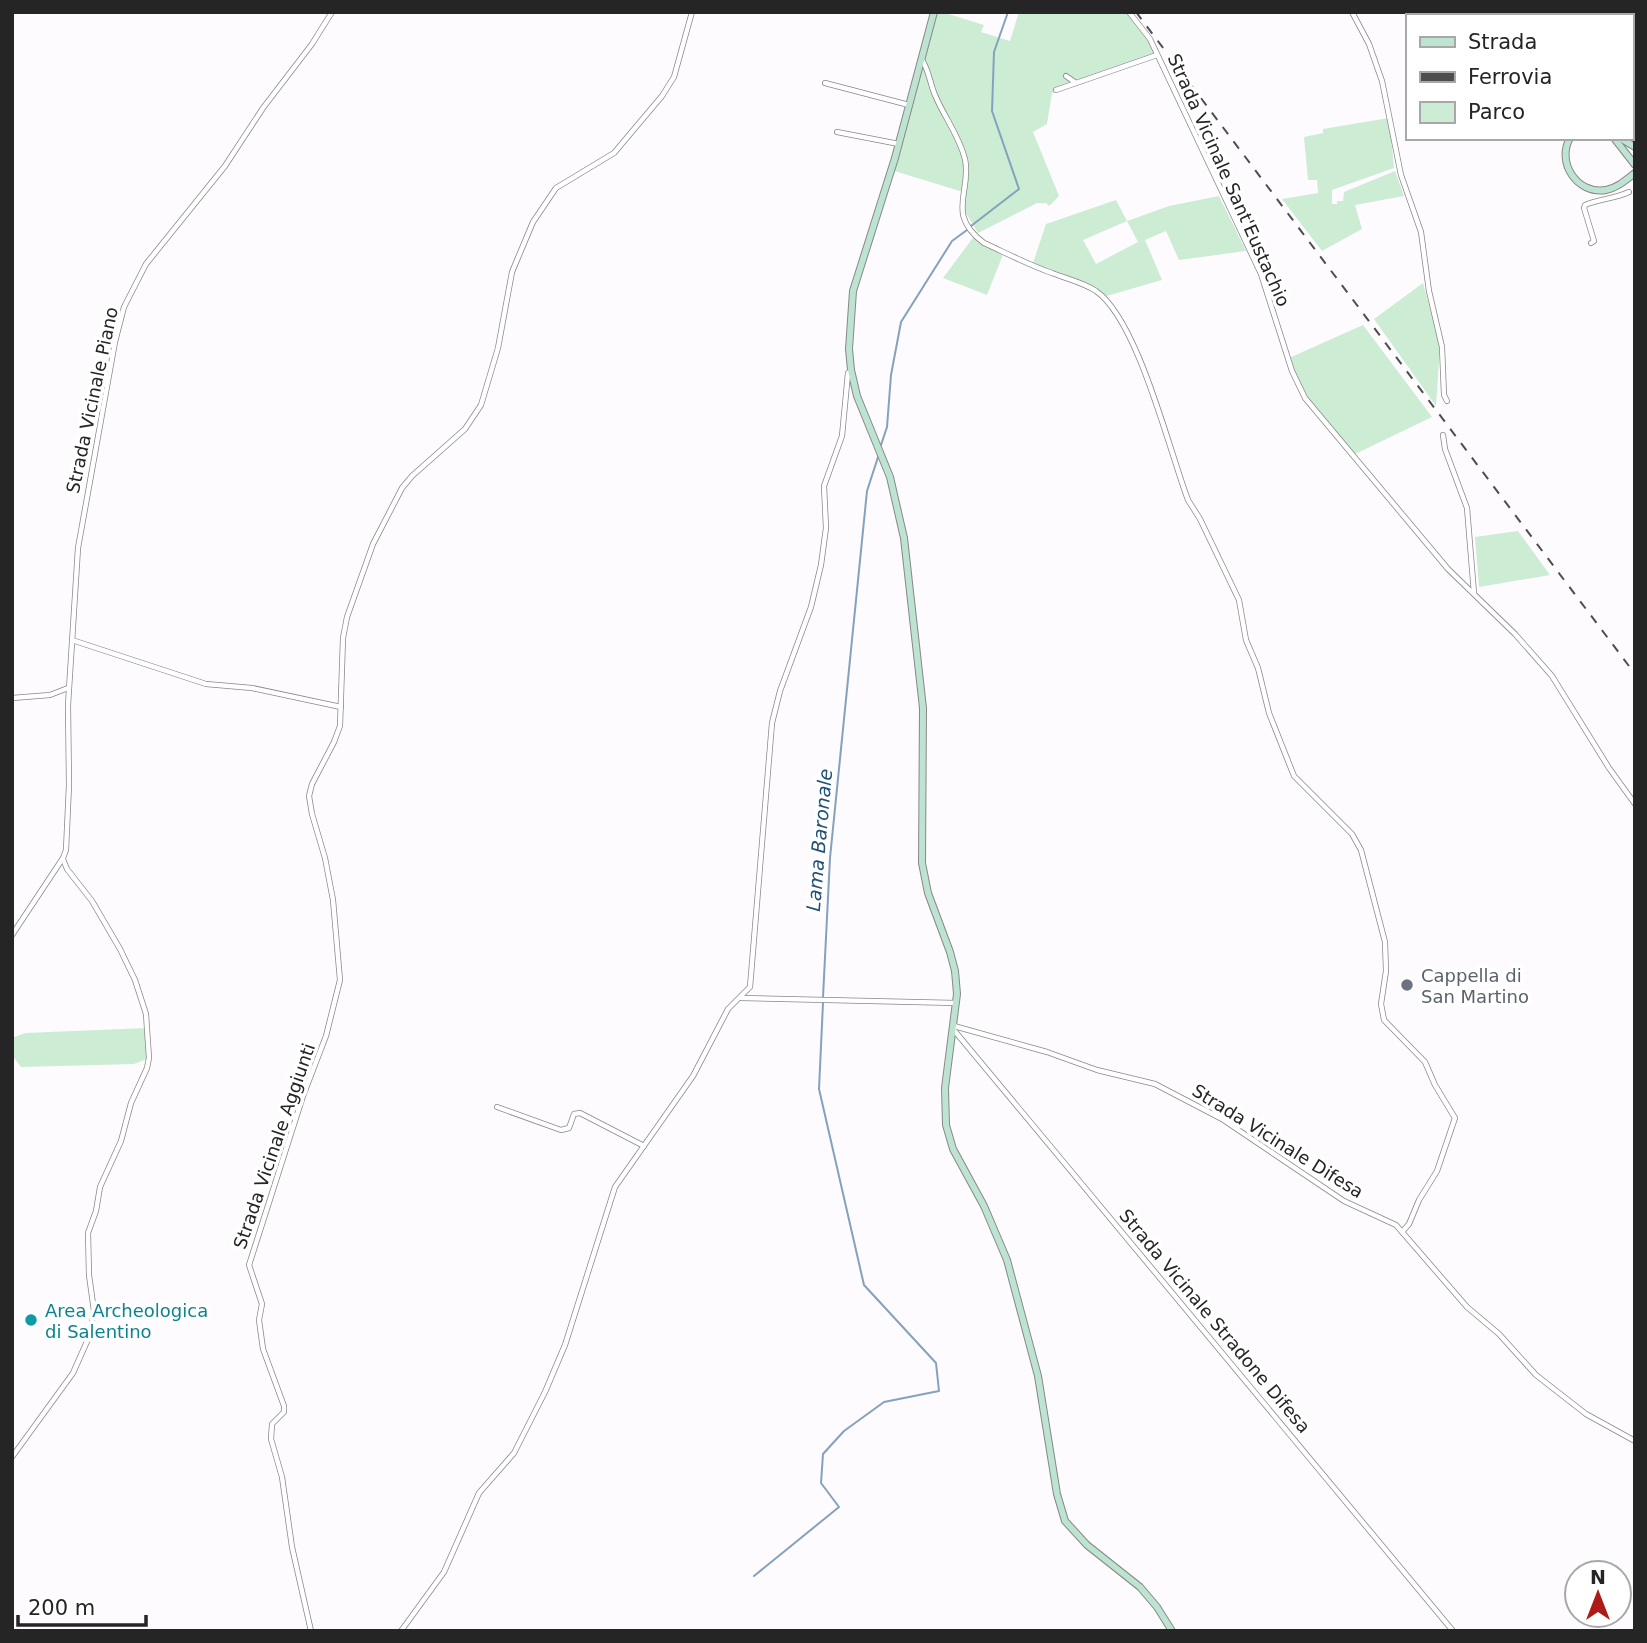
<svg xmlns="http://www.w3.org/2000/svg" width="1647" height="1643" viewBox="0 0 1647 1643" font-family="'DejaVu Sans',sans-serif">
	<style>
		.green { fill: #cdecd4; fill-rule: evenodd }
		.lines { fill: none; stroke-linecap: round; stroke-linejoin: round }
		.stream { stroke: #84a2bd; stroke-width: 2 }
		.minor-casing { stroke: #89878b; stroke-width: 6 }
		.secondary-casing { stroke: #89878b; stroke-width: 8 }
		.minor { stroke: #fff; stroke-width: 4.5 }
		.secondary { stroke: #bde4d1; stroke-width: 6 }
		.rail { stroke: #4e4d4f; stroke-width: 2; stroke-dasharray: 9 9; stroke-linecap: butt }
		.worship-dot { fill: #6b7280; stroke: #fff; stroke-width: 2.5 }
		.culture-dot { fill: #0f9aa8; stroke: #fff; stroke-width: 2.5 }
		.labels { text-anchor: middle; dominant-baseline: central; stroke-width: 7; stroke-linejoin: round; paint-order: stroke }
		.street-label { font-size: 18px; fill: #262526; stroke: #fff }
		.worship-label { font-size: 18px; fill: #5b616d; stroke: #fff; text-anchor: start }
		.culture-label { font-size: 18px; fill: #0d838f; stroke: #fff; text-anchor: start }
		.water-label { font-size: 19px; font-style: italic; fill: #225178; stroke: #fff }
	</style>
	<rect width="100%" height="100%" fill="#fdfbfe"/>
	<g class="green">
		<polygon points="934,12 942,12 984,25 981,32 1010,41 1019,12 1128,12 1143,32 1156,55 1052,93 1047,124 1033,132 1059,196 1049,206 1046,203 1037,203 978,233 961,205 963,192 891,170"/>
		<polygon points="1389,118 1394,168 1332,190 1332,204 1337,204 1337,201 1343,201 1344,192 1395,171 1404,196 1355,205 1362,229 1322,251 1282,199 1318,193 1317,180 1308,180 1304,137 1323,133 1323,129"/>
		<path d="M1219 196 1246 251 1179 260 1166 231 1145 240 1162 280 1103 297 1071 277 1033 263 1046 224 1116 200 1127 221 1169 206ZM1127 221 1138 242 1096 264 1083 240Z"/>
		<polygon points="975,235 980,240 1004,252 987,295 943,278"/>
		<polygon points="1423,283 1440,346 1436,406 1374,319"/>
		<polygon points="1363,325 1432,417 1351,456 1302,393 1289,358"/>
		<polygon points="1518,531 1550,575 1479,587 1475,537"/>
		<polygon points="146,1028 147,1059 134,1064 21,1067 12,1055 12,1038 25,1033"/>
	</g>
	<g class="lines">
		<g class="stream">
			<polyline points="971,226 1019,189 992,111 994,52 1008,12"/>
			<polyline points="880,448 887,427 891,375 901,322 952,241 967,230"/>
			<polyline points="823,997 830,858 867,491 879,454"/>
			<polyline points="754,1576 839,1507 821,1483 823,1454 844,1431 884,1402 939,1391 936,1363 864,1285 819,1089 823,1003"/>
		</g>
		<defs>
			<g id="minor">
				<polyline points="1129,12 1150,39 1261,274 1292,371 1305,398 1448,569 1515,634 1552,676 1609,768 1635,804"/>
				<polyline points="1352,12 1369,44 1382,81 1401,175 1421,232 1429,291 1442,347 1444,395 1447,401"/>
				<polyline points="1623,12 1629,16"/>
				<polyline points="1631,17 1635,19"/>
				<path d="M922 60C929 70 930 84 935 95 944 117 959 135 965 159 972 192 945 214 984 243 1006 253 1029 265 1052 273 1067 279 1082 282 1096 291 1138 320 1169 450 1188 500L1200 519 1239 600 1246 640 1258 668 1269 713 1294 776 1352 834 1361 850 1385 942 1386 971 1381 1004 1384 1020 1425 1062 1435 1085 1455 1118 1437 1171 1419 1200 1409 1224 1402 1232"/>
				<polyline points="1066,76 1076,83"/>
				<polyline points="825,83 909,105"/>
				<polyline points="1056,90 1157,55"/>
				<polyline points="837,132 899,144"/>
				<path d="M1591 243 1594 241 1584 208 1585 205C1599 199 1614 199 1629 192"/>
				<polyline points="1443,435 1445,449 1467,508 1474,593"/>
				<polyline points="72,640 206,684 252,688 341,707"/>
				<polyline points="12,698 50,695 68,688"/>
				<polyline points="12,935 63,858 66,850 69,785 68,705 78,548 115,342 124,307 146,264 225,166 263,108 312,44 332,12"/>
				<polyline points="741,998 956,1003"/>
				<polyline points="954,1026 1047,1052 1097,1070 1155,1084 1222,1119 1344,1201 1396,1225 1467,1307 1499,1334 1536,1375 1586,1414 1635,1441"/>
				<polyline points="953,1029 1453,1631"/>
				<polyline points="497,1107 561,1130 569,1128 574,1114 580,1113 644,1146"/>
				<polyline points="12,1457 73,1373 89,1337 94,1311 89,1275 88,1233 96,1211 100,1187 121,1141 131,1103 147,1068 149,1058 146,1014 135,980 120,949 92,901 67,869 63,859"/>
				<polyline points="311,1631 292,1547 282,1477 271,1439 272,1424 284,1412 284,1406 263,1349 259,1320 262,1304 249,1265 303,1096 326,1036 340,980 333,900 325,858 312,814 309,796 312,784 334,742 340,726 343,638 347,617 373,544 402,488 412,476 465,429 481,405 498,348 512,272 533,222 556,188 614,153 662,96 674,77 692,12"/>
				<polyline points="401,1631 444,1572 479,1493 514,1453 545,1392 565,1345 615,1187 693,1076 728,1009 750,987 772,723 780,691 811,607 821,565 826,528 824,486 842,436 848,373 851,370"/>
			</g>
			<g id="secondary">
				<polyline points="934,12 895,158 853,291 849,349 851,370 857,396 890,477 904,538 923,708 922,863 928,893 950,952 955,971 957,994 945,1088 946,1125 953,1149 984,1206 1007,1260 1038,1376 1057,1494 1065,1521 1087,1545 1140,1587 1157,1607 1172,1631"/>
				<polyline points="1521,12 1523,16"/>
				<path d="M1570 138C1556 162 1577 195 1606 190 1617 188 1626 180 1635 173"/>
				<polyline points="1614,138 1635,165"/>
				<polyline points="1620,138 1635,147"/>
			</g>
		</defs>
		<use href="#minor" class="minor-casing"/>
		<use href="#secondary" class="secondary-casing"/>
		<use href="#minor" class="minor"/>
		<use href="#secondary" class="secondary"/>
		<polyline class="rail" points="1136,12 1635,674"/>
	</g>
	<circle class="worship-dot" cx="1407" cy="985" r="7"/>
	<circle class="culture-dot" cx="31" cy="1320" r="7"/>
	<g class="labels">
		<g class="street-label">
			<text transform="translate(1229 180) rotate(66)">Strada Vicinale Sant'Eustachio</text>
			<text transform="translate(92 400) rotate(-78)">Strada Vicinale Piano</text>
			<text transform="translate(1278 1141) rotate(32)">Strada Vicinale Difesa</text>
			<text transform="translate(274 1146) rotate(-71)">Strada Vicinale Aggiunti</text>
			<text transform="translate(1215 1321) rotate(50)">Strada Vicinale Stradone Difesa</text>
		</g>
		<g class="worship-label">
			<text x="1421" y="975">Cappella di<tspan x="1421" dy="21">San Martino</tspan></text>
		</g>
		<g class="culture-label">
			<text x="45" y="1310">Area Archeologica<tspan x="45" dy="21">di Salentino</tspan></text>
		</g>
		<g class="water-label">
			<text transform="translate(819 840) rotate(-85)">Lama Baronale</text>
		</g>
	</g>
	<rect width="1647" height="1643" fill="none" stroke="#262526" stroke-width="28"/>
	<rect x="1406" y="14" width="228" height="126" fill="#ffffff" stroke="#a8a8a8" stroke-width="2"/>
	<rect x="1420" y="37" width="35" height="10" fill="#bde4d1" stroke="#a8a8a8" stroke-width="2"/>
	<text x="1468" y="49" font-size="21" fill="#262526">Strada</text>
	<rect x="1420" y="72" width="35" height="10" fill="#4e4d4f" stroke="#a8a8a8" stroke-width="2"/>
	<text x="1468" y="84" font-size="21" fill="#262526">Ferrovia</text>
	<rect x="1420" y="102" width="35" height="21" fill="#cdecd4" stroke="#a8a8a8" stroke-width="2"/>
	<text x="1468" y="119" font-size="21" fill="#262526">Parco</text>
	<g transform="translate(1598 1594)"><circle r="33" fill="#ffffff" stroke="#a8a8a8" stroke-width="2"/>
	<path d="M0-5L12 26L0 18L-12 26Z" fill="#ac1b16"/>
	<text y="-10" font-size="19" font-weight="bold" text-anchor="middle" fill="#262526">N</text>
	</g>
	<path d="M18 1615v10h128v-10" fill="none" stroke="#262526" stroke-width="3.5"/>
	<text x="28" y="1615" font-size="21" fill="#262526" stroke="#ffffff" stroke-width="5" paint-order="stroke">200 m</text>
</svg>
